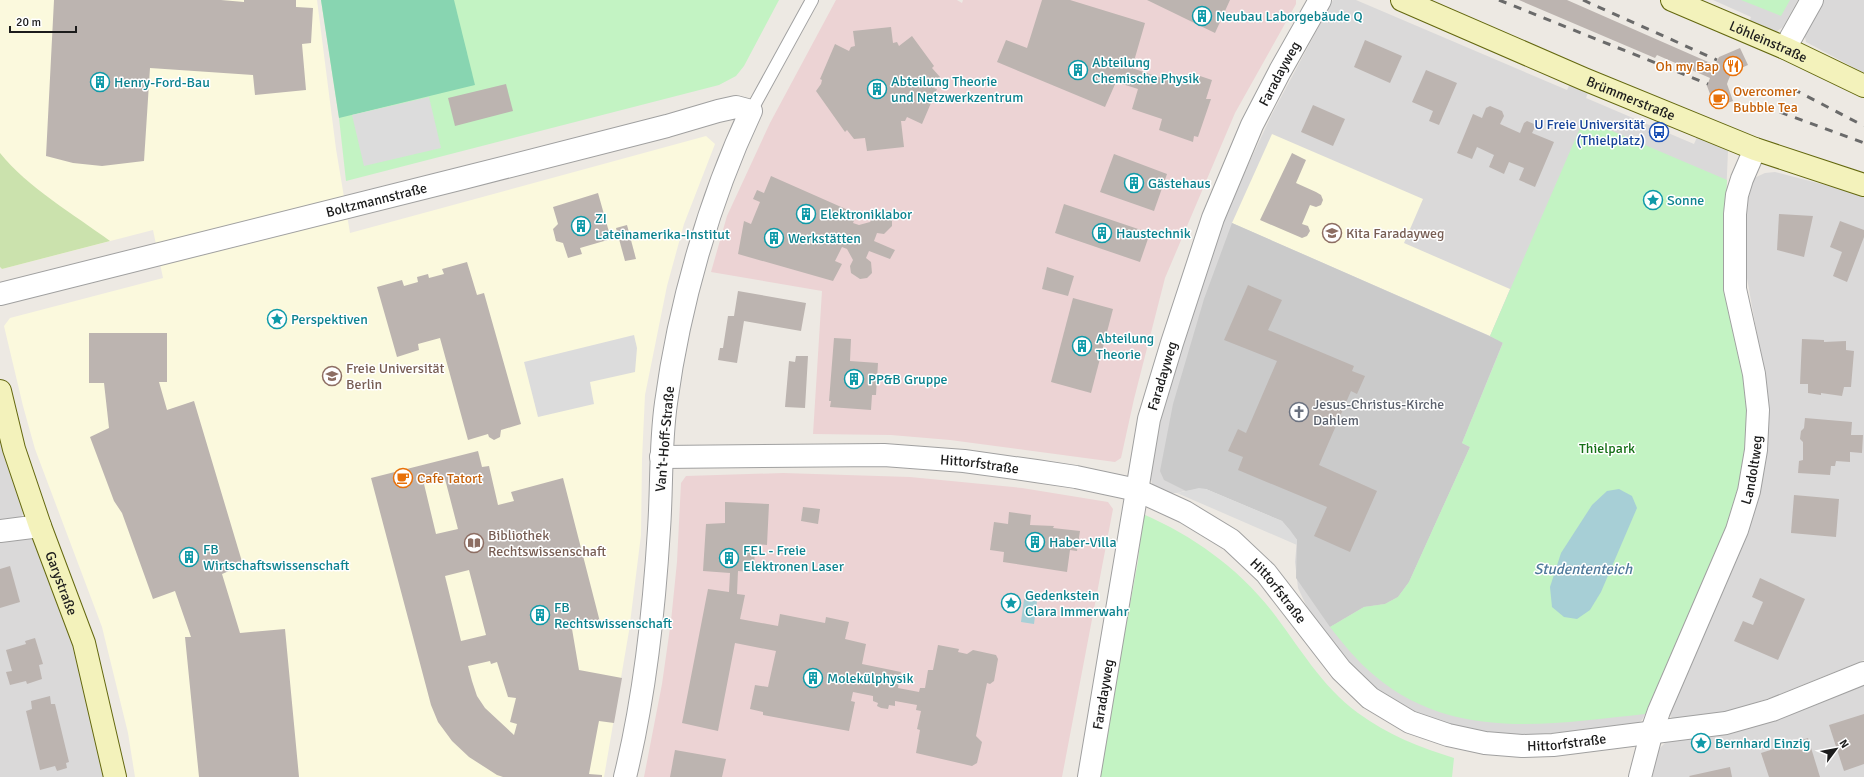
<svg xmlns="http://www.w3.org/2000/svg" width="1864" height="777" viewBox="0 0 1864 777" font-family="Signika,sans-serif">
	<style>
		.residential { fill: #dad9d9 }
		.commercial { fill: #ecd3d4 }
		.education { fill: #fbf9dd }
		.religious { fill: #cacaca }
		.grass { fill: #cbe2ad }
		.park { fill: #c3f3c3 }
		.pitch { fill: #88d5b1 }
		.parking { fill: #dcdcdc }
		.water { fill: #a7cfd6 }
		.building { fill: #bcb4b0; fill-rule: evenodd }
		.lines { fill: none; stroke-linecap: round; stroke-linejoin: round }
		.lane-casing { stroke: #a0a0a0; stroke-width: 14 }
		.street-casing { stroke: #a0a0a0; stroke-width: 24 }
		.secondary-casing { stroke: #64680f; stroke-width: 24 }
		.lane { stroke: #fff; stroke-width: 12 }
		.street { stroke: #fff; stroke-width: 22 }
		.secondary { stroke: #f3f2bb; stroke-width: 22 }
		.rail { stroke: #6a6a6a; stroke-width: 3; stroke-dasharray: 8 8; stroke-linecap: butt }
		.labels { text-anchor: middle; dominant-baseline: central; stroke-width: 3; stroke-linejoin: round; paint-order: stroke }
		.culture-label { font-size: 14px; fill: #0d838f; stroke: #fff; text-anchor: start }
		.street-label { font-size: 14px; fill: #1c1c1c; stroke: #fff }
		.food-label { font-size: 14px; fill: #c56008; stroke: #fff; text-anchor: start }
		.transit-label { font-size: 14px; fill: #164399; stroke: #fff; text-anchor: end }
		.education-label { font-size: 14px; fill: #785e54; stroke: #fff; text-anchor: start }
		.worship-label { font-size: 14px; fill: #5b616d; stroke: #fff; text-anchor: start }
		.park-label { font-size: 14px; fill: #156f16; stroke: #fff }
		.water-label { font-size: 15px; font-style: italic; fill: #4f7a9b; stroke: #fff }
	</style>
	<rect width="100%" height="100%" fill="#ede9e3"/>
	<g class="residential">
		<polygon points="1333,0 1356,0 1567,90 1571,82 1589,90 1586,98 1694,144 1698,135 1725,147 1728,151 1726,197 1747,415 1682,630 1645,714 1642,720 1637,724 1542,734 1508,735 1481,732 1453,725 1405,708 1387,697 1350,668 1313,620 1298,588 1295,562 1297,540 1282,521 1206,489 1192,489 1177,493 1169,493 1155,488 1152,484 1150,474 1162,415 1183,333 1205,268 1236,191 1272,114"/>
		<polygon points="1713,0 1798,0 1783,27 1773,34 1748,25 1751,17"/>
		<polygon points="1823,0 1864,0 1864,73 1806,42 1804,32"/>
		<polygon points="1775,172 1864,195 1864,660 1773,697 1748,705 1720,713 1673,719 1668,714 1743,536 1763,369 1747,278 1746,201 1747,190 1754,178 1765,173"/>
		<polygon points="0,437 22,506 23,514 20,518 0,521"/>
		<polygon points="0,538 32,538 54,584 77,657 106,777 0,777"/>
		<polygon points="1864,685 1864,777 1652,777 1659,749 1667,741"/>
	</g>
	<g class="commercial">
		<polygon points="836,0 957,0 962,3 963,0 1296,0 1296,4 1235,113 1165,278 1134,399 1121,458 1115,462 950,440 891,435 813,434 822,291 711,272 727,216 770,123"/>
		<polygon points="783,473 910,477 1022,488 1108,502 1113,509 1062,777 644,777 662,684 671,621 677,562 681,483 686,476"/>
	</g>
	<g class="education">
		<polygon points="0,0 317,0 336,149 350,233 706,136 715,144 684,224 667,286 645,395 642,459 641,535 629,631 604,777 135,777 128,733 102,627 35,449 23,406 4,326 10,318 163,278 153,230 2,269 0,267"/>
		<polygon points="1272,134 1423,199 1404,243 1510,289 1490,336 1232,223"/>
	</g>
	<polygon class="religious" points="1232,223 1503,342 1462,443 1470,447 1409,582 1398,597 1385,604 1364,607 1330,627 1296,578 1297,540 1282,521 1206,489 1186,491 1164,480 1160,471 1173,404 1204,299"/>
	<path class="grass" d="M0 153C27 187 75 215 110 241L2 269 0 267Z"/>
	<g class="park">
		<polygon points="321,0 779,0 744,66 736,76 719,85 346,181 339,118"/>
		<polygon points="1741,0 1790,0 1781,16"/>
		<path d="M1584 119 1727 180 1726 197 1747 415C1745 456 1739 493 1725 531L1645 714C1552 724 1453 742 1375 676 1358 662 1344 645 1330 627L1364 607 1385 604 1398 597 1409 582 1470 447 1462 443 1503 343 1490 336Z"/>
		<path d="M1143 514C1193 536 1237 567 1271 610 1299 646 1321 686 1358 713 1388 735 1419 747 1454 758L1452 777H1098L1138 561Z"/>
	</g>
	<polygon class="pitch" points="321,0 454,0 475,85 339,118"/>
	<g class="parking">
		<polygon points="429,97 441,148 364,166 352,115"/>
		<polygon points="634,335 637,348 635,372 590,382 594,404 538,417 524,362"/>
		<polygon points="1199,488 1206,489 1282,521 1290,530 1297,540 1297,545 1177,493"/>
	</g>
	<g class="water">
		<polygon points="1619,489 1632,496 1637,508 1601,592 1590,610 1577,619 1564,617 1552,607 1550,587 1561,553 1592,505 1607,491"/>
		<polygon points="1024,599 1037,601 1034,624 1021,622"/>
	</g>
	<g class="building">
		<polygon points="54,0 221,0 244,2 244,0 296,0 296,7 313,8 311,43 302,44 306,90 255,95 253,75 150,68 144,161 102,166 73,163 46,156"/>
		<polygon points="1042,0 1070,0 1145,23 1132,68 1176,83 1177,80 1194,85 1197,75 1212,80 1206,99 1211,99 1198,137 1194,136 1193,142 1159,130 1162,119 1132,109 1138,89 1116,82 1105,107 997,62 1006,40 1027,48"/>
		<polygon points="1147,0 1230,0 1215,33"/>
		<polygon points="1519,0 1567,0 1715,65 1719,57 1740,48 1748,65 1732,72 1728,81 1727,84 1733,101 1715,107 1707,86 1710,78 1657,55 1655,58"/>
		<polygon points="891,27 893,43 897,42 899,46 912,36 934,66 932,68 940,77 934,88 937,89 922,124 907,117 905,121 901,121 904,147 867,151 865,138 854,139 847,130 845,132 816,91 821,84 822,80 820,79 835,44 849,51 851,47 855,46 853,31"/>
		<polygon points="1365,40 1402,56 1390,83 1354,67"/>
		<polygon points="1426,70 1457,83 1439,125 1429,121 1433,111 1412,102"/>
		<polygon points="506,84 513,111 455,126 448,98"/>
		<polygon points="1313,105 1345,119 1333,146 1301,132"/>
		<polygon points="1490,106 1502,111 1504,116 1500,124 1520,133 1524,123 1527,121 1534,124 1535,127 1532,133 1554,142 1535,187 1519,180 1524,168 1509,162 1504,174 1489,167 1494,155 1477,147 1472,159 1457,153 1473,114 1482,118 1486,108"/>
		<polygon points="1292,153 1306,160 1296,183 1316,192 1321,195 1323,200 1321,205 1316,207 1310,205 1302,224 1308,226 1310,231 1307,236 1302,238 1260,220"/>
		<polygon points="1114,154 1167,174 1154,211 1100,192"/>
		<polygon points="771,176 857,214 853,223 859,225 870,222 876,213 887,213 892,218 892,226 884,234 877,233 874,241 895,250 890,259 869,251 866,258 871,262 872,273 867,278 860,279 851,273 850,266 853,260 847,249 842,247 835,261 842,264 833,281 738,254 744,221 751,224 760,202 753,199 757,190 764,193"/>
		<polygon points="598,193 611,239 580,248 582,254 568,258 563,243 556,241 553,229 558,224 553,207"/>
		<polygon points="1064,204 1150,233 1140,262 1055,233"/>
		<polygon points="1779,214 1813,216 1804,257 1777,250"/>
		<polygon points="1840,221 1864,230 1864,237 1847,282 1833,276 1842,252 1830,247"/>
		<polygon points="627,225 636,259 625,261 616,228"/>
		<polygon points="467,262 477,295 484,293 521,424 501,430 500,437 494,440 489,437 488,434 468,440 440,338 418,344 419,350 397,357 377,287 402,280 404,286 418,282 417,277 428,274 429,278 444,274 442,269"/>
		<polygon points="1047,267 1074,276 1068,296 1042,289"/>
		<polygon points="1248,285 1282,300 1268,330 1354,366 1352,371 1365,376 1357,394 1351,391 1319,465 1377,491 1350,552 1314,536 1327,507 1238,470 1243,457 1228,451 1238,429 1246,433 1277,361 1224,340"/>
		<polygon points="738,291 806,303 801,331 744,321 737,363 718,360 720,348 723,348 728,316 734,316"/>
		<polygon points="1073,298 1113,309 1091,393 1051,382"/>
		<polygon points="89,333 167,333 167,382 159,382 167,410 194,401 243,565 222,574 240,633 285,629 299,777 199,777 185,637 191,637 175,591 153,599 122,513 114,501 90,437 109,428 104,383 89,383"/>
		<polygon points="834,338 851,339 850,361 878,363 876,395 872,395 871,410 830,407 831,401 829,401"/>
		<polygon points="1802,339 1824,340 1824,342 1846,341 1846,350 1854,351 1851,387 1844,387 1842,396 1821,393 1821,395 1808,393 1808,384 1800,384"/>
		<polygon points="796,356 808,356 805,408 785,407 789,361 795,362"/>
		<polygon points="1805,418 1852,422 1851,435 1863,435 1862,453 1850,452 1850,462 1836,461 1835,466 1831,466 1830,475 1798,473 1799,461 1803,460 1803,442 1800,439 1801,431 1804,428"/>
		<path d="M478 451 482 467 489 466 498 505 514 501 511 492 563 478 600 622 572 629 579 670 622 678 614 723 599 721 598 726 589 774 602 775V777H503L497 775 469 757 452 741 438 722 431 705 371 478ZM445 479 458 529 436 534 424 484ZM469 570 486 635 461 641 445 576ZM490 661 491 664 497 662 508 697 516 698 510 722 517 724 514 735 485 708 477 696 472 681 468 666Z"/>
		<polygon points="1794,495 1839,499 1836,537 1791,533"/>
		<polygon points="725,502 769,504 767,545 755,544 754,572 738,571 737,594 745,595 740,619 778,626 780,614 825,623 826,617 849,622 845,639 866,644 862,664 901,672 898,688 919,692 920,688 925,688 928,670 933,670 938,645 959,649 958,652 967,654 973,650 996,655 998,659 994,681 990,684 987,683 976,736 982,742 977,763 972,766 916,753 920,730 917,729 921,711 916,710 917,705 895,701 895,706 889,705 888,709 881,708 877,706 878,703 873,701 873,696 853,692 851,701 855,702 849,731 763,715 763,712 750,709 755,685 768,687 776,651 735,643 718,731 682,723 708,589 729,592 730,573 703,571 706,524 725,523"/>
		<polygon points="803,507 820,509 818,524 801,521"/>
		<polygon points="1009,512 1031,515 1030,525 1054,526 1053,528 1080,531 1077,551 1070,550 1067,572 1003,562 1004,552 990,550 994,522 1008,524"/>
		<polygon points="10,566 20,602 0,608 0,569"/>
		<polygon points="1760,578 1805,599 1778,660 1734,641 1743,621 1753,625 1763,602 1752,597"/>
		<polygon points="35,638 43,664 39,665 42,679 27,684 26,681 10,685 6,672 12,671 6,650 26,644 25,641"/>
		<polygon points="50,696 51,704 55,704 69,762 66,763 67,768 57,771 55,766 40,770 26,711 32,709 31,701"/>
		<polygon points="1864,714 1864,764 1844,771 1829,725"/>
		<polygon points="1808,738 1820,777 1769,777 1761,753"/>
		<polygon points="675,750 726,759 722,777 670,777"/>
		<polygon points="1730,767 1732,777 1690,777 1689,776"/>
	</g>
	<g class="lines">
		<defs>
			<polyline id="lane" points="751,111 812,0"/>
			<g id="street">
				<polyline points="1785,48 1812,0"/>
				<path id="s1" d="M0 294 463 178 667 126 718 111 736 107 751 111C709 200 679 306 666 403 660 445 662 487 659 529 654 612 645 696 625 777"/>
				<path id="s2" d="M661 457 884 455 964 461 1036 471 1076 477 1137 490 1185 512 1231 540 1266 573 1341 670 1370 698 1410 722 1448 735 1485 743 1522 746 1553 745 1726 723 1772 710 1864 673"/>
				<polyline points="0,531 40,526"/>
				<path id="s3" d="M1089 777 1149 419 1172 343 1213 218 1252 125 1280 71 1320 0"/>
				<path id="s4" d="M1640 777 1652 731 1659 711 1737 530 1749 491 1756 450 1758 410 1754 374 1735 289V214L1737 195 1742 179 1755 149"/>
			</g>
			<g id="secondary">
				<path id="s5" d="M1402 0 1584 79 1755 149 1864 185"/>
				<path id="s6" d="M1672 0 1785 48 1864 86"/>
				<path id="s7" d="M0 391 14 449 40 526 84 643 115 777"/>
			</g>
		</defs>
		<use href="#lane" class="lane-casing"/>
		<use href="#street" class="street-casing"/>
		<use href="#secondary" class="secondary-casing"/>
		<use href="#lane" class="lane"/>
		<use href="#street" class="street"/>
		<use href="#secondary" class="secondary"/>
		<g class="rail">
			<polyline points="1499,0 1708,84"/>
			<polyline points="1583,0 1717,60"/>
			<polyline points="1793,89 1864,126"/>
			<polyline points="1780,112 1864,143"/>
		</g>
	</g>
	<defs>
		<symbol id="building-ring" viewBox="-11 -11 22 22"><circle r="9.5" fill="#fff" stroke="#0f9aa8" stroke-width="1.5"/><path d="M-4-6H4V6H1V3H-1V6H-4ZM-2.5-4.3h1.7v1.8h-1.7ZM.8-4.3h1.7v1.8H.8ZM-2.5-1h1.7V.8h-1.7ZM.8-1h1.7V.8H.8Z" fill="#0f9aa8"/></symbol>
		<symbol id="restaurant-ring" viewBox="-11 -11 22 22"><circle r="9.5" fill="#fff" stroke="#e8710a" stroke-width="1.5"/><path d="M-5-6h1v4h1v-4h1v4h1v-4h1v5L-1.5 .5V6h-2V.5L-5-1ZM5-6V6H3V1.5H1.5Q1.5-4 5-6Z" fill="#e8710a"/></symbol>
		<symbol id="cafe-ring" viewBox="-11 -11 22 22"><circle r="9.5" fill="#fff" stroke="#e8710a" stroke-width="1.5"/><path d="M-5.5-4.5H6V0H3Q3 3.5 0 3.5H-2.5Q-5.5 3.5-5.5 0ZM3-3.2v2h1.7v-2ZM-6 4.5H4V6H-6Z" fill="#e8710a"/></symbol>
		<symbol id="bus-ring" viewBox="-11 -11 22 22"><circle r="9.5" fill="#fff" stroke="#1a4fb4" stroke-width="1.5"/><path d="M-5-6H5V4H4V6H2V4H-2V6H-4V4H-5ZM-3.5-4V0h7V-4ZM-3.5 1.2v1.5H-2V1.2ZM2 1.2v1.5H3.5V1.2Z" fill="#1a4fb4"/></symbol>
		<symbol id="sight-ring" viewBox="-11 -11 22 22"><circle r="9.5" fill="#fff" stroke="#0f9aa8" stroke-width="1.5"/><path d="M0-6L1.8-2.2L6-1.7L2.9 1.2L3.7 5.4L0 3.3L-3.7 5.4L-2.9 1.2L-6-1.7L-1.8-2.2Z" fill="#0f9aa8"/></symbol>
		<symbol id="school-ring" viewBox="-11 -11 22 22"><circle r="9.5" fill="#fff" stroke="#8d6e63" stroke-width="1.5"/><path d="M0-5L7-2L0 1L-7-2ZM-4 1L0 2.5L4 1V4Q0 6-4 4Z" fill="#8d6e63"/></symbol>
		<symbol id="university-ring" viewBox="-11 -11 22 22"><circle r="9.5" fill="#fff" stroke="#8d6e63" stroke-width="1.5"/><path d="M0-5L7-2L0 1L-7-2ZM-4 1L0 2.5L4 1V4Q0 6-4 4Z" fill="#8d6e63"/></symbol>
		<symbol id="church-ring" viewBox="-11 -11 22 22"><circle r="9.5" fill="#fff" stroke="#6b7280" stroke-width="1.5"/><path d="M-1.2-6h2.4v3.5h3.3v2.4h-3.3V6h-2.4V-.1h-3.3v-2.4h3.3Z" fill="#6b7280"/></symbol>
		<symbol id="library-ring" viewBox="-11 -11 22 22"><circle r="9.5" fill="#fff" stroke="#8d6e63" stroke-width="1.5"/><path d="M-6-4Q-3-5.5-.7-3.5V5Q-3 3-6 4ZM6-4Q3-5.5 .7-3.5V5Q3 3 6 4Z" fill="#8d6e63"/></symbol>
	</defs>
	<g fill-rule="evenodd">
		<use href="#building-ring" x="1191" y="5" width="22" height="22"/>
		<use href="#restaurant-ring" x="1722" y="55" width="22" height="22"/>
		<use href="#building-ring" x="1067" y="59" width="22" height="22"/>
		<use href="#building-ring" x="89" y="71" width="22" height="22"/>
		<use href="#building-ring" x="866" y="78" width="22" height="22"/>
		<use href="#cafe-ring" x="1708" y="88" width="22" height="22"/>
		<use href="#bus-ring" x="1648" y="121" width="22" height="22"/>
		<use href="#building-ring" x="1123" y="172" width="22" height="22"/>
		<use href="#sight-ring" x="1642" y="189" width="22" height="22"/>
		<use href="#building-ring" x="795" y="203" width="22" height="22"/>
		<use href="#building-ring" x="570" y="215" width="22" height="22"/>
		<use href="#building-ring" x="1091" y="222" width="22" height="22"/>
		<use href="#school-ring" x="1321" y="222" width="22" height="22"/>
		<use href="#building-ring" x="763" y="227" width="22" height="22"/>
		<use href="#sight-ring" x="266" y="308" width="22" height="22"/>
		<use href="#building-ring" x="1071" y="335" width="22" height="22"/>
		<use href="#university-ring" x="321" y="365" width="22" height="22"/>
		<use href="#building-ring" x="843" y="368" width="22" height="22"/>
		<use href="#church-ring" x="1288" y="401" width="22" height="22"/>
		<use href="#cafe-ring" x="392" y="467" width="22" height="22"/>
		<use href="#building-ring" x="1024" y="531" width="22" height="22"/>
		<use href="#library-ring" x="463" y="532" width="22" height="22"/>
		<use href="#building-ring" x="178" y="546" width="22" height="22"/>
		<use href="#building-ring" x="718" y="547" width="22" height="22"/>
		<use href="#sight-ring" x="1000" y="592" width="22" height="22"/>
		<use href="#building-ring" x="529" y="604" width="22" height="22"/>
		<use href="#building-ring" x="802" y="667" width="22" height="22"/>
		<use href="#sight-ring" x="1690" y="732" width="22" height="22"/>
	</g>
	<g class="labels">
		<g class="culture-label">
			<text x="1216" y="16">Neubau Laborgebäude Q</text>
			<text x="1092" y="62">Abteilung<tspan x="1092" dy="16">Chemische Physik</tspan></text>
			<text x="891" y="81">Abteilung Theorie<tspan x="891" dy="16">und Netzwerkzentrum</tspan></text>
			<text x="114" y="82">Henry-Ford-Bau</text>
			<text x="1148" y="183">Gästehaus</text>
			<text x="1667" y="200">Sonne</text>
			<text x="820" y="214">Elektroniklabor</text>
			<text x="595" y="218">ZI<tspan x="595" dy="16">Lateinamerika-Institut</tspan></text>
			<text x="1116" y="233">Haustechnik</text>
			<text x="788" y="238">Werkstätten</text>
			<text x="291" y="319">Perspektiven</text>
			<text x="1096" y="338">Abteilung<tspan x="1096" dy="16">Theorie</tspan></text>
			<text x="868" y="379">PP&amp;B Gruppe</text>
			<text x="1049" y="542">Haber-Villa</text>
			<text x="203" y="549">FB<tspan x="203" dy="16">Wirtschaftswissenschaft</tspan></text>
			<text x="743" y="550">FEL - Freie<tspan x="743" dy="16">Elektronen Laser</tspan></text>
			<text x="1025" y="595">Gedenkstein<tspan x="1025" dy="16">Clara Immerwahr</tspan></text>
			<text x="554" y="607">FB<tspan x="554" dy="16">Rechtswissenschaft</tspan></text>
			<text x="827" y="678">Molekülphysik</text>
			<text x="1715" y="743">Bernhard Einzig</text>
		</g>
		<g class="street-label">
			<text stroke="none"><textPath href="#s6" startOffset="105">Löhleinstraße</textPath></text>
			<text stroke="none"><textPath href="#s3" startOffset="733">Faradayweg</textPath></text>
			<text stroke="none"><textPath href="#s5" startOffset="249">Brümmerstraße</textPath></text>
			<text stroke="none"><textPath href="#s1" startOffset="388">Boltzmannstraße</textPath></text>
			<text stroke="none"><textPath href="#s3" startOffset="408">Faradayweg</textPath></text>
			<text transform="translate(665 439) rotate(-85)">Van't-Hoff-Straße</text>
			<text stroke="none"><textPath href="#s2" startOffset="319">Hittorfstraße</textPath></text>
			<text stroke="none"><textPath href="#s4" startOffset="328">Landoltweg</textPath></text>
			<text stroke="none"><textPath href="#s7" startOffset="202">Garystraße</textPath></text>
			<text stroke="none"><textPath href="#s2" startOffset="655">Hittorfstraße</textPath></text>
			<text stroke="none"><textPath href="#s3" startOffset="84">Faradayweg</textPath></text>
			<text stroke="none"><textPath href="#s2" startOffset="1003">Hittorfstraße</textPath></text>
		</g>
		<g class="food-label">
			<text x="1719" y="66" text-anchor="end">Oh my Bap</text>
			<text x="1733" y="91">Overcomer<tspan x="1733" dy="16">Bubble Tea</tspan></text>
			<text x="417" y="478">Cafe Tatort</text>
		</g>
		<g class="transit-label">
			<text x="1645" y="124">U Freie Universität<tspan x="1645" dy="16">(Thielplatz)</tspan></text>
		</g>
		<g class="education-label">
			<text x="1346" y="233">Kita Faradayweg</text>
			<text x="346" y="368">Freie Universität<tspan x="346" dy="16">Berlin</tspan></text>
			<text x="488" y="535">Bibliothek<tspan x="488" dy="16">Rechtswissenschaft</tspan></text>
		</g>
		<g class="worship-label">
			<text x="1313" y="404">Jesus-Christus-Kirche<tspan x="1313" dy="16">Dahlem</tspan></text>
		</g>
		<g class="park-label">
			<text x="1607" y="448">Thielpark</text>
		</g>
		<g class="water-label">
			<text x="1583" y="569">Studententeich</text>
		</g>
	</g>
	<g transform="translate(1836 749) rotate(58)" stroke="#ffffff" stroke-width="3" paint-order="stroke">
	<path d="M0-3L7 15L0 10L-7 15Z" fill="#1c1c1c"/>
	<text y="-6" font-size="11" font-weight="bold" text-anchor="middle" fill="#1c1c1c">N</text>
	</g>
	<path d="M10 26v6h66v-6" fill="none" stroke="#1c1c1c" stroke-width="2"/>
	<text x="16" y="26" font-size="12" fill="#1c1c1c" stroke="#ffffff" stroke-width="3" paint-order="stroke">20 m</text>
</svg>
